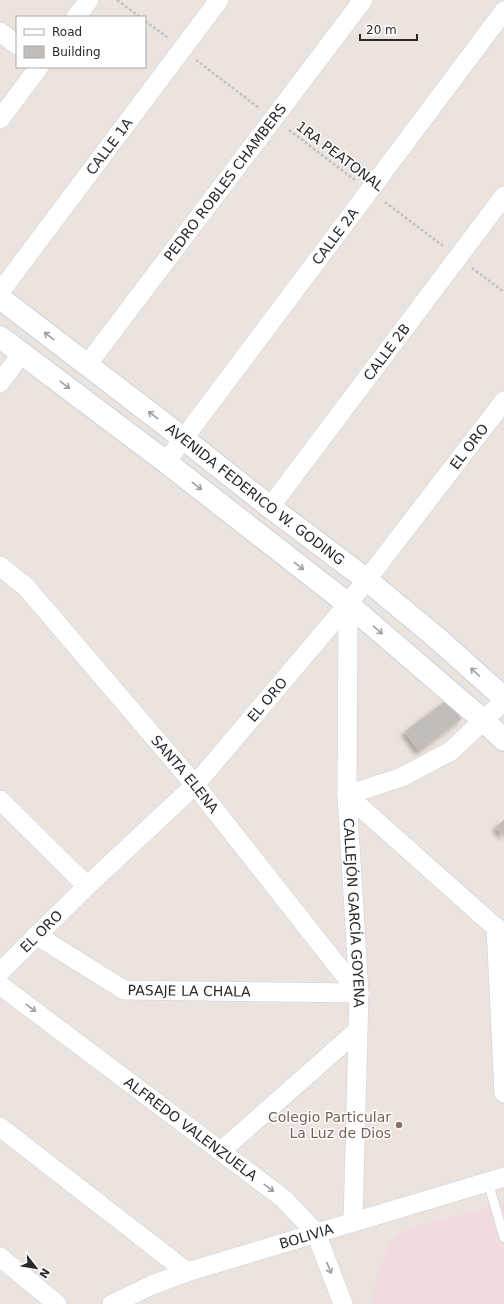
<svg xmlns="http://www.w3.org/2000/svg" width="504" height="1304" viewBox="0 0 504 1304" font-family="'DejaVu Sans',sans-serif">
	<style>
		.medical { fill: #f1dbde }
		.building { fill: #c3bdb9; stroke: #c6bfb7; filter: url(#shadow) }
		.lines { fill: none; stroke-linecap: round; stroke-linejoin: round }
		.service-casing { stroke: #cbd0da; stroke-width: 10 }
		.minor-casing { stroke: #cbd0da; stroke-width: 20 }
		.tertiary-casing { stroke: #cbd0da; stroke-width: 24 }
		.path { stroke: #c3c3c3; stroke-width: 2.5; stroke-dasharray: 3 2; stroke-linecap: butt }
		.service { stroke: #fff; stroke-width: 9 }
		.minor { stroke: #fff; stroke-width: 19 }
		.tertiary { stroke: #fff; stroke-width: 22 }
		.oneway { stroke: #9f9f9f }
		.education-dot { fill: #8d6e63; stroke: #fff; stroke-width: 1.5 }
		.labels { text-anchor: middle; dominant-baseline: central; stroke-width: 3; stroke-linejoin: round; paint-order: stroke }
		.street-label { font-size: 14px; fill: #2a2a2a; stroke: #fff }
		.education-label { font-size: 14px; fill: #785e54; stroke: #fff; text-anchor: end }
	</style>
	<defs>
		<filter id="shadow"><feDropShadow dx="-3.5" dy="3.5" stdDeviation="2" flood-color="#0004"/></filter>
	</defs>
	<rect width="100%" height="100%" fill="#ebe3dd"/>
	<polygon class="medical" points="504,1203 504,1304 372,1304 377,1276 391,1241 406,1229"/>
	<g class="building">
		<polygon points="447,700 461,719 419,751 405,732"/>
		<polygon points="504,820 504,836 496,828"/>
	</g>
	<g class="lines">
		<defs>
			<polyline id="service" points="488,1182 504,1237"/>
			<g id="minor">
				<polyline points="76,17 89,0"/>
				<polyline points="0,32 17,45"/>
				<polyline points="0,119 39,67"/>
				<path id="s1" d="M0 292 219 0"/>
				<path id="s2" d="M87 365 363 0"/>
				<polyline points="0,383 22,353"/>
				<path id="s3" d="M166 462 504 11"/>
				<path id="s4" d="M270 507 504 196"/>
				<path id="s5" d="M0 566 26 587 195 785 359 993"/>
				<path id="s6" d="M348 604 347 795 359 993 353 1222"/>
				<polyline points="347,795 504,935"/>
				<polyline points="347,795 402,777 451,751 504,701"/>
				<polyline points="0,800 87,886"/>
				<polyline points="496,927 504,1093"/>
				<path id="s7" d="M36 935 124 990 359 993"/>
				<path id="s8" d="M0 972 87 886 195 785 348 604 504 401"/>
				<path id="s9" d="M0 985 284 1199 316 1233 343 1304"/>
				<polyline points="0,1127 187,1272"/>
				<polyline points="221,1151 358,1030"/>
				<polyline points="0,1257 57,1304"/>
				<path id="s10" d="M112 1304 152 1285 187 1272 504 1177"/>
			</g>
			<g id="tertiary">
				<path id="s11" d="M0 298 184 439 270 507 367 580 437 638 504 698"/>
				<polyline points="0,337 166,462 348,604 484,721 504,740"/>
			</g>
		</defs>
		<use href="#service" class="service-casing"/>
		<use href="#minor" class="minor-casing"/>
		<use href="#tertiary" class="tertiary-casing"/>
		<g class="path">
			<polyline points="117,0 140,17"/>
			<polyline points="145,21 167,37"/>
			<polyline points="196,60 259,108"/>
			<polyline points="289,130 355,180"/>
			<polyline points="385,202 443,246"/>
			<polyline points="472,268 504,292"/>
		</g>
		<use href="#service" class="service"/>
		<use href="#minor" class="minor"/>
		<use href="#tertiary" class="tertiary"/>
	</g>
	<defs><path id="oneway-shaft" d="M-6 0H5M1.5-3L5.5 0L1.5 3" fill="none" stroke-width="1.6" stroke-linecap="round" stroke-linejoin="round"/></defs>
	<g class="oneway">
		<use href="#oneway-shaft" transform="translate(49 336) rotate(-142)"/>
		<use href="#oneway-shaft" transform="translate(65 385) rotate(37)"/>
		<use href="#oneway-shaft" transform="translate(153 415) rotate(-143)"/>
		<use href="#oneway-shaft" transform="translate(197 486) rotate(38)"/>
		<use href="#oneway-shaft" transform="translate(299 566) rotate(38)"/>
		<use href="#oneway-shaft" transform="translate(378 630) rotate(41)"/>
		<use href="#oneway-shaft" transform="translate(475 672) rotate(-138)"/>
		<use href="#oneway-shaft" transform="translate(31 1008) rotate(37)"/>
		<use href="#oneway-shaft" transform="translate(269 1188) rotate(37)"/>
		<use href="#oneway-shaft" transform="translate(329 1268) rotate(69)"/>
	</g>
	<circle class="education-dot" cx="399" cy="1125" r="4"/>
	<g class="labels">
		<g class="street-label">
			<text stroke="none"><textPath href="#s1" startOffset="182">CALLE 1A</textPath></text>
			<text transform="translate(340 156) rotate(37)">1RA PEATONAL</text>
			<text stroke="none"><textPath href="#s2" startOffset="229">PEDRO ROBLES CHAMBERS</textPath></text>
			<text stroke="none"><textPath href="#s3" startOffset="282">CALLE 2A</textPath></text>
			<text stroke="none"><textPath href="#s4" startOffset="194">CALLE 2B</textPath></text>
			<text stroke="none"><textPath href="#s8" startOffset="706">EL ORO</textPath></text>
			<text stroke="none"><textPath href="#s11" startOffset="322">AVENIDA FEDERICO W. GODING</textPath></text>
			<text stroke="none"><textPath href="#s8" startOffset="382">EL ORO</textPath></text>
			<text stroke="none"><textPath href="#s5" startOffset="279">SANTA ELENA</textPath></text>
			<text stroke="none"><textPath href="#s6" startOffset="309">CALLEJÓN GARCÍA GOYENA</textPath></text>
			<text stroke="none"><textPath href="#s8" startOffset="58">EL ORO</textPath></text>
			<text stroke="none"><textPath href="#s7" startOffset="169">PASAJE LA CHALA</textPath></text>
			<text stroke="none"><textPath href="#s9" startOffset="239">ALFREDO VALENZUELA</textPath></text>
			<text stroke="none"><textPath href="#s10" startOffset="206">BOLIVIA</textPath></text>
		</g>
		<g class="education-label">
			<text x="391" y="1117">Colegio Particular<tspan x="391" dy="16">La Luz de Dios</tspan></text>
		</g>
	</g>
	<rect x="16" y="16" width="130" height="52" fill="#ffffff" stroke="#aaaaaa"/>
	<rect x="24" y="29" width="20" height="6" fill="#ffffff" stroke="#aaaaaa"/>
	<text x="52" y="36" font-size="12" fill="#2a2a2a">Road</text>
	<rect x="24" y="46" width="20" height="12" fill="#c3bdb9" stroke="#aaaaaa"/>
	<text x="52" y="56" font-size="12" fill="#2a2a2a">Building</text>
	<g transform="translate(36 1268) rotate(121)" stroke="#ffffff" stroke-width="3" paint-order="stroke">
	<path d="M0-3L7 15L0 10L-7 15Z" fill="#2a2a2a"/>
	<text y="-6" font-size="11" font-weight="bold" text-anchor="middle" fill="#2a2a2a">N</text>
	</g>
	<path d="M360 34v6h57v-6" fill="none" stroke="#2a2a2a" stroke-width="2"/>
	<text x="366" y="34" font-size="12" fill="#2a2a2a" stroke="#ffffff" stroke-width="3" paint-order="stroke">20 m</text>
</svg>
